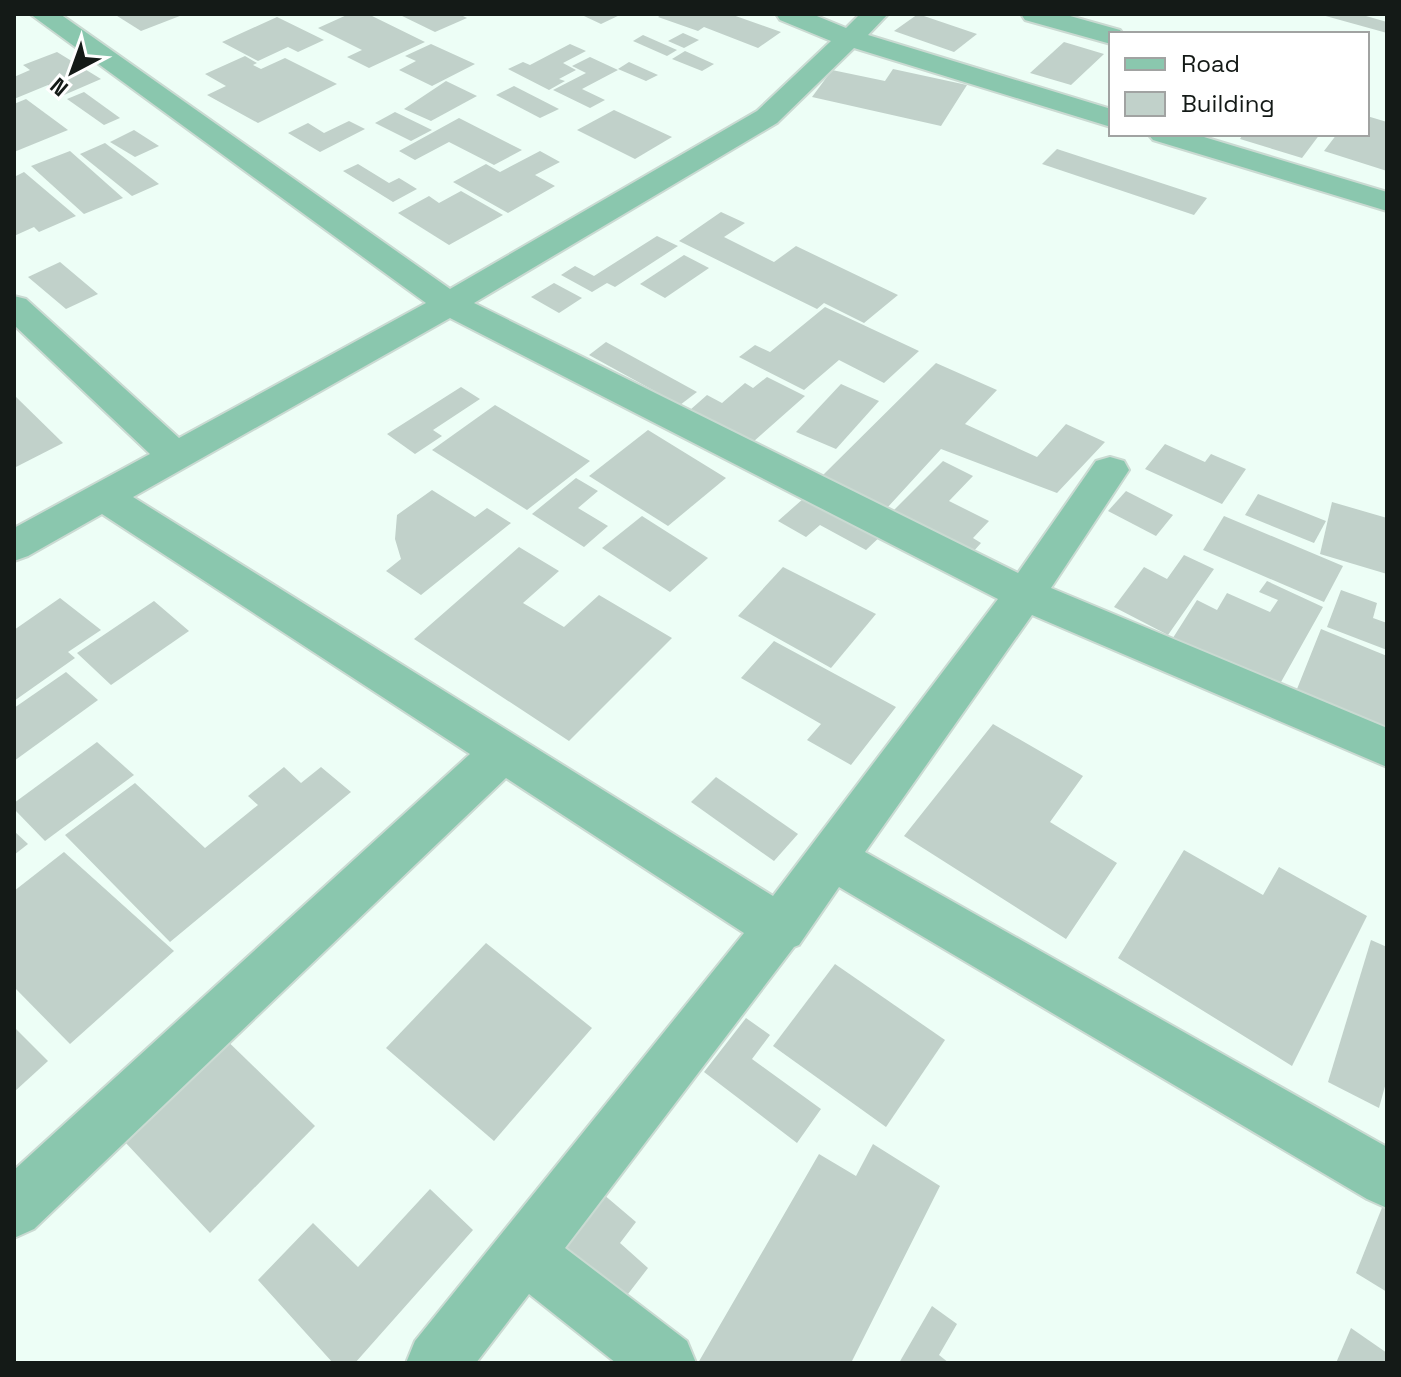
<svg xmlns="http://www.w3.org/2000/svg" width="1401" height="1377" viewBox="0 0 1401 1377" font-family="'Space Grotesk',sans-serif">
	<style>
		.building { fill: #c1d1ca }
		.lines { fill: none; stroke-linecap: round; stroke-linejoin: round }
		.minor-casing { stroke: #cadad2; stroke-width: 4 }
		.minor { fill: #8ac7ae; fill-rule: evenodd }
	</style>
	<rect width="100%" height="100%" fill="#edfef6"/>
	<g class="building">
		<polygon points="114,14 185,14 141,31"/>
		<polygon points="349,14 368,14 425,42 369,68 347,57 362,50 318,28"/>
		<polygon points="398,14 459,14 467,18 435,32"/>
		<polygon points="587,14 622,14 601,24 584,16"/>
		<polygon points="662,14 730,14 781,32 758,48 704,27 698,31 658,17"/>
		<polygon points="918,14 977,34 954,52 894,31"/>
		<polygon points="1359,14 1387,22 1387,33 1322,15"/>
		<polygon points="277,17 324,40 298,52 288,47 258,61 222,42"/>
		<polygon points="683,33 699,40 684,48 668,41"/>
		<polygon points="643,35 677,50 667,56 633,41"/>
		<polygon points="1064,42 1104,54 1071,85 1030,73"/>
		<polygon points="431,44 475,64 432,86 399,70 416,61 405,56"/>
		<polygon points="570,44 586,51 563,63 576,70 559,79 565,81 549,90 508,69 523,62 530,65"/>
		<polygon points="685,51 714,64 702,71 672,59"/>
		<polygon points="57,52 101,79 64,95 48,85 14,99 14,77 30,70 23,65"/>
		<polygon points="245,56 257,63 253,65 261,69 285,58 337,84 258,123 207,95 226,86 205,74"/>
		<polygon points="590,57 618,70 582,89 605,100 590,108 553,90 586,73 572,66"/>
		<polygon points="629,62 658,75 646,81 618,69"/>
		<polygon points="893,69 967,85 941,126 812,97 832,70 885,81"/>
		<polygon points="446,81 477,96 431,121 404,109"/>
		<polygon points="514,86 559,109 540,118 496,95"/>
		<polygon points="84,92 120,118 104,125 67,99"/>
		<polygon points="26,99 68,130 14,152 14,104"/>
		<polygon points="614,110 672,137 635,159 577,130"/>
		<polygon points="395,112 432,130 411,141 375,123"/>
		<polygon points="1367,116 1387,122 1387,171 1324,151 1337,134 1367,134"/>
		<polygon points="459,118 522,150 494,165 449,142 415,160 399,151"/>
		<polygon points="349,121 365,129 320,152 288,133 308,123 324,133"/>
		<polygon points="134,130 159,146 135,157 110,142"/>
		<polygon points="1243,134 1320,134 1302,158 1240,139"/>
		<polygon points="105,143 159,184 132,196 80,154"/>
		<polygon points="1057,149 1207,198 1194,215 1042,164"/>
		<polygon points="70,151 123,198 84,214 31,166"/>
		<polygon points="540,151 560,162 535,175 555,186 508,213 453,182 486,164 500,172"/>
		<polygon points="358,164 389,183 399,178 417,189 393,202 343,171"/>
		<polygon points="24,172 76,216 39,232 34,227 14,236 14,177"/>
		<polygon points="461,191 503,215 449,245 398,213 429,196 439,203"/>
		<polygon points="721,212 745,223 724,237 774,262 796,246 898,295 864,323 824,303 817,309 679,241"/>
		<polygon points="657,236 678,246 615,287 607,283 592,292 561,275 575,266 594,276"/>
		<polygon points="684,255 709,268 665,298 640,284"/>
		<polygon points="60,262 98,294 66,309 28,277"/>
		<polygon points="554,283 582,298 559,313 531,297"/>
		<polygon points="825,307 919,351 884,383 839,360 804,390 739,357 755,345 770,352"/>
		<polygon points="606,342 697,392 680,405 589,355"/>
		<polygon points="936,363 997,390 965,424 1037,457 1066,424 1105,442 1057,493 941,449 887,508 823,475"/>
		<polygon points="767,377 805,396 753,442 690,410 707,395 722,403 745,383 753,388"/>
		<polygon points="841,384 879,401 836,449 796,432"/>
		<polygon points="461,387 480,399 433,430 442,436 415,454 387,434"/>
		<polygon points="14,395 63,443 14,468"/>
		<polygon points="495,405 590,461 527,510 432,450"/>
		<polygon points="648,430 726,478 668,526 589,476"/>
		<polygon points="1165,444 1205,462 1211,454 1246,469 1222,504 1145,469"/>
		<polygon points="943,461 973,476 949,501 989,521 973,538 981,543 972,553 892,512"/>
		<polygon points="576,478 598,491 578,508 608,526 584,547 532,514"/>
		<polygon points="432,490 475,517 487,508 511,523 421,595 386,571 401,559 395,539 397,515"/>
		<polygon points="812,491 885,532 866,550 820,525 806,537 778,521"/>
		<polygon points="1126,491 1173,515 1156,536 1108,511"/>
		<polygon points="1258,494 1326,521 1314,543 1245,515"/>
		<polygon points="1332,502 1387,518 1387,574 1320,554"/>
		<polygon points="642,516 708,558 670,592 602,548"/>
		<polygon points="1224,516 1343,566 1324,602 1203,550"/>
		<polygon points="519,547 559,571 523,603 564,627 599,595 672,638 569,741 414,639"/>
		<polygon points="1184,555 1214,569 1168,635 1114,607 1144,567 1167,579"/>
		<polygon points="783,567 876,614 831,668 738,616"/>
		<polygon points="1267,581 1323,607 1276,691 1171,641 1197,600 1217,610 1227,593 1270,612 1278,600 1259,592"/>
		<polygon points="1341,590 1377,603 1373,618 1387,623 1387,650 1327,627"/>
		<polygon points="60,598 101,630 68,652 75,658 14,701 14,630"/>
		<polygon points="154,601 189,631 111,685 77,653"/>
		<polygon points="1321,629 1387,656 1387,732 1295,694"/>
		<polygon points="774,641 896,707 851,765 807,740 821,724 741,678"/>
		<polygon points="66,672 98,700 14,761 14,708"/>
		<polygon points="993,724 1083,776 1050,822 1117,863 1066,939 904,836"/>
		<polygon points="97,742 134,775 45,841 14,809 14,803"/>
		<polygon points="284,767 301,783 321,767 351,792 170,942 65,835 135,783 205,848 258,805 248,796"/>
		<polygon points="716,777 798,834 774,861 691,802"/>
		<polygon points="14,831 28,844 14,855"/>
		<polygon points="1184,850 1263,895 1279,867 1367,916 1292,1066 1118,958"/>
		<polygon points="64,852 174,951 70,1044 14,987 14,891"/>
		<polygon points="1371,940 1387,947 1387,1079 1379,1108 1328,1082"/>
		<polygon points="486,943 592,1028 494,1141 386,1048"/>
		<polygon points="835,964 945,1040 886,1127 773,1046"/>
		<polygon points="746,1018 770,1035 752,1059 821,1109 797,1143 704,1072"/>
		<polygon points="14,1027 48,1061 14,1092"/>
		<polygon points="215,1029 315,1126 210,1233 110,1126"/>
		<polygon points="873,1144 940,1186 851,1363 698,1363 819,1154 856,1176"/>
		<polygon points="430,1189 473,1230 355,1363 333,1363 258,1280 313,1223 358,1267"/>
		<polygon points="603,1194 636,1222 620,1243 648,1268 618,1307 555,1252"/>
		<polygon points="1387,1195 1387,1292 1356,1273"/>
		<polygon points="932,1306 957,1324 939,1355 949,1363 899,1363"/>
		<polygon points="1351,1328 1387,1353 1387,1363 1336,1363"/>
	</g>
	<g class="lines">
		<defs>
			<g id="minor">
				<path d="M30 14H60L450 289 757 111 831 41 780 20 776 14H812L846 28 860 14H888L868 35 1111 109V127L854 48 777 123 474 303 1018 573 1096 461 1110 457 1124 461 1129 470 1051 588 1387 728V767L1032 615 865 852 1387 1147V1208L1367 1199 839 887 799 945 794 947 565 1248 687 1341 696 1363H616L529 1294 476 1363H406L415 1341 744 933 506 778 34 1229 14 1238V1170L470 754 102 514 28 556 14 561V528L150 454 14 325V296L26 299 179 438 426 303ZM450 318 998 599 773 896 133 497Z"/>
				<polygon points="1021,14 1063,14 1120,30 1123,34 1111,34 1111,44 1025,20"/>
				<polygon points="1148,134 1194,134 1387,192 1387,211 1153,140"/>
			</g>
		</defs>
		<use href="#minor" class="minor-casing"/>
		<use href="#minor" class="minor"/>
	</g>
	<rect width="1401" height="1377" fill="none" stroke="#141a17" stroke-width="32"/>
	<rect x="1109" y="32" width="260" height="104" fill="#ffffff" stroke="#a1a3a2" stroke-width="2"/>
	<rect x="1125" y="58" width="40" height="12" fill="#8ac7ae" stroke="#a1a3a2" stroke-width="2"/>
	<text x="1181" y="72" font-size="24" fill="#141a17">Road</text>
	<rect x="1125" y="92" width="40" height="24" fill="#c1d1ca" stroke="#a1a3a2" stroke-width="2"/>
	<text x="1181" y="112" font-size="24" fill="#141a17">Building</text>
	<g transform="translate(72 72) rotate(221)" stroke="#ffffff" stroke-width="6" paint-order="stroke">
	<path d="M0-6L14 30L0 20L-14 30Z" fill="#141a17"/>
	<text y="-12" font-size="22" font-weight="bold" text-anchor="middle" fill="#141a17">N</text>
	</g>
</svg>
